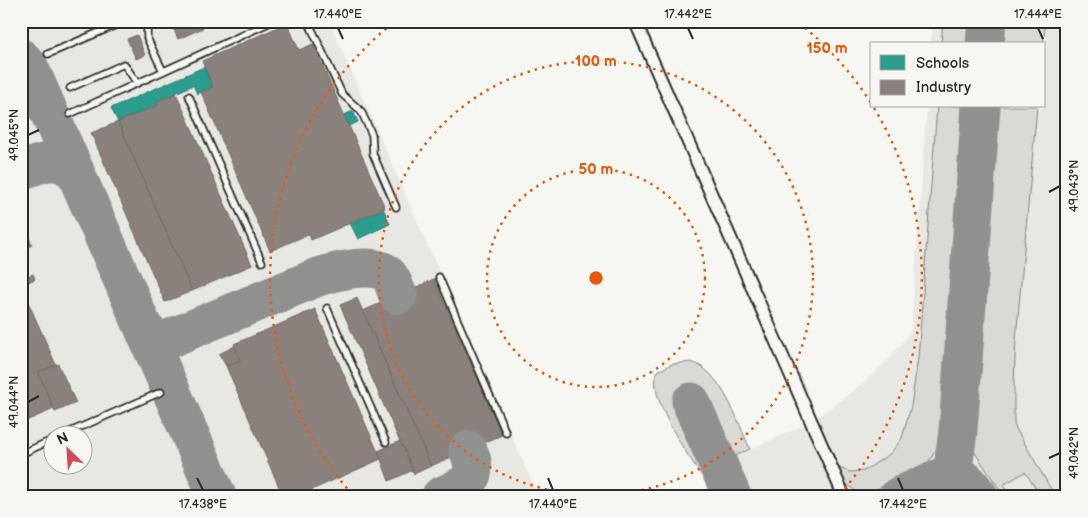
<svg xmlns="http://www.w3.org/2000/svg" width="1088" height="517" viewBox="0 0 1088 517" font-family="'Balsamiq Sans',sans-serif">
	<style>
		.built { fill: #e7e7e3; fill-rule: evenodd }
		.green { fill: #d9d9d5; stroke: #828280 }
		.schools { fill: #2a9d8f; stroke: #2a7b71 }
		.industry { fill: #8a817c; stroke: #6e6764 }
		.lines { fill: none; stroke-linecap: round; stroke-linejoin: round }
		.taxiway { stroke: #90908e; stroke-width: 39 }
		.service-casing { stroke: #2b2b2b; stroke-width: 9 }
		.minor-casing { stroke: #2b2b2b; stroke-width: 15 }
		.service { stroke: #f6f6f2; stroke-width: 5.5 }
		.minor { stroke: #f6f6f2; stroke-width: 11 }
		.ticks { fill: none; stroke: #2b2b2b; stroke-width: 2 }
		.ring { fill: none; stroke: #e8590c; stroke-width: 2.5; stroke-dasharray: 2.5 5 }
		.centre { fill: #e8590c; stroke: #f6f6f2; stroke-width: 2.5 }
		.ring-label { font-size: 15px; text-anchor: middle; font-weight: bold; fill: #e8590c; stroke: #f6f6f2; stroke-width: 5; stroke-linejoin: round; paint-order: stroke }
		.neatline { fill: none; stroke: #2b2b2b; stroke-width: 2 }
		.ticks-label { font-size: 12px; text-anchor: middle; fill: #2b2b2b }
	</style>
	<rect width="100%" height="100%" fill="#f6f6f2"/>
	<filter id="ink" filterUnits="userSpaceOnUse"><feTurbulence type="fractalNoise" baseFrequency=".02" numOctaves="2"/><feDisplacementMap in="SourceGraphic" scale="10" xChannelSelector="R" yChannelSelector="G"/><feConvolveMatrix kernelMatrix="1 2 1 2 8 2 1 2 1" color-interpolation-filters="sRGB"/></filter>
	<g filter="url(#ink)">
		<g class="built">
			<path d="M21 21H329L538 496H21ZM52 434H82V464H52Z"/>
			<polygon points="933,21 1067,21 1067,496 740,496 724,461 811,422 866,381 891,357 911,331 927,106 1044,106 1044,44 931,44"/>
		</g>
		<g class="green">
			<polygon points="943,21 979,21 978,44 941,44"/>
			<polygon points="1002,21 1046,21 1043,44 992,44 993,35 1001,31"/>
			<polygon points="937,106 973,106 951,422 948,422 939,445 926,466 870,492 858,493 843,481 837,467 850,472 864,471 891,453 902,438 911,406 918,358"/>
			<polygon points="988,106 1037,106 1016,339 1014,381 1014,425 1055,496 1035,496 1039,493 1025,472 1003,485 1010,496 1004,496 971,447 968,424 966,423"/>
			<path d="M691 362C721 370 738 422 750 449L724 461 698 397 691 402 684 403 724 496H716C700 473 643 397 658 371L672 364Z"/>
		</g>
		<g class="schools">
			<polygon points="204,67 213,87 197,94 193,85 156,102 158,105 118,122 111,108"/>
			<polygon points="353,111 358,122 349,126 344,115"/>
			<polygon points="383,208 390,224 358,239 350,223"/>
		</g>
		<g class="industry">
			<polygon points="170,21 200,21 203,28 178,39"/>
			<polygon points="287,23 299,50 313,44 385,208 311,240 309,234 270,251 201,92 213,87 202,61"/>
			<polygon points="137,35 145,55 136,59 127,39"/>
			<polygon points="176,93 252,265 192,291 118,122 158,105 156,102"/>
			<polygon points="118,122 192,291 165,302 91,133"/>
			<polygon points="25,228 32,245 21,250 21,230"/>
			<polygon points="23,249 29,262 27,263 26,261 21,263 21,250"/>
			<polygon points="33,274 35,279 28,282 26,277"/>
			<polygon points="434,279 502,435 431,466 363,311"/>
			<polygon points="21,286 56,365 38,372 54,409 21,423"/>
			<polygon points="357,298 431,466 414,474 340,305"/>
			<polygon points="315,309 381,459 298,496 283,496 226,366 240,360 234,344"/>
			<polygon points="235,346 240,360 226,366 219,354"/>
			<polygon points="58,364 76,403 55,412 38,372"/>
			<polygon points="400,441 413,470 389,481 378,451"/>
		</g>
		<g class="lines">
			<g class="taxiway">
				<polyline points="985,44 987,21"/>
				<polyline points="21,58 27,64 31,71 217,496"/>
				<path d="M21 171C43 162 54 156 75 171"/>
				<path d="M145 330 157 340H166L318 277C334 272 374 261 387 274 393 279 395 289 398 295"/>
				<polyline points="691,402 732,496"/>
				<path d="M952 475C966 476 971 486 979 496"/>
				<path d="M441 496C466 485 481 479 468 450"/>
				<polyline points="899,496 939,478 952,475 958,431 981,106"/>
			</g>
			<defs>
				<g id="service">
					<polyline points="147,21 147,38 163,71"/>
					<polyline points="308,21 342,94 361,111 372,135 373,154 396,207"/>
					<polyline points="48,54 116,25"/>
					<polyline points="70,88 124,64 137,83"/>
					<polyline points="189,96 262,262"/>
					<polyline points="70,114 273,21"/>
					<polyline points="439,277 506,433"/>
					<polyline points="327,308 386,442"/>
					<polyline points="65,434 161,392"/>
					<polyline points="21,454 52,440"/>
				</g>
				<polyline id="minor" points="635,21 844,496"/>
			</defs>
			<use href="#service" class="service-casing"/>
			<use href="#minor" class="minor-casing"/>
			<use href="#service" class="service"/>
			<use href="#minor" class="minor"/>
		</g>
	</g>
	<path class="ticks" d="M338 28 343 39M688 28 693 39M1038 28 1043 39M28 135 39 130M1049 192 1060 186M28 402 39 396M1049 458 1060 453M197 478 203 490M548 478 553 490M898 478 903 490"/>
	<g class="ring">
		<circle cx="596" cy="278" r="109"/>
		<circle cx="596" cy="278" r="217"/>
		<path d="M352 494A326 326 0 0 1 393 23M799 23A326 326 0 0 1 871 103M874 108A326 326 0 0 1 840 494"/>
	</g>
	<circle cx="596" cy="278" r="8" class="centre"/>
	<g class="ring-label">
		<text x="827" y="53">150 m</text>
		<text x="596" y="66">100 m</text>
		<text x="596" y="174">50 m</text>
	</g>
	<rect width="1088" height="517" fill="none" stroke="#f6f6f2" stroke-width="55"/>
	<rect x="870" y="42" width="175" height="65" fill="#f6f6f2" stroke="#a5a5a2"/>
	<rect x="880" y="55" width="25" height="15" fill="#2a9d8f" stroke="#a5a5a2"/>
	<text x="916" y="68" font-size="15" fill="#2b2b2b">Schools</text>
	<rect x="880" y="80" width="25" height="15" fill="#8a817c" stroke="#a5a5a2"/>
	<text x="916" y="92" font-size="15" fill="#2b2b2b">Industry</text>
	<g transform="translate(68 450) rotate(335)"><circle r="24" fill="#f6f6f2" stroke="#a5a5a2"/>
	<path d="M0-4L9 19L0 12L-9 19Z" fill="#d1495b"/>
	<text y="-8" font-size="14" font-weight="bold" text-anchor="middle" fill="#2b2b2b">N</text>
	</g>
	<rect x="28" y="28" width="1032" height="462" class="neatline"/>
	<g class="ticks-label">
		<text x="338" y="18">17.440°E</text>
		<text x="688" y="18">17.442°E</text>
		<text x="1038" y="18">17.444°E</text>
		<text transform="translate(14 135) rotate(-90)" y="4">49.045°N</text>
		<text transform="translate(1074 186) rotate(-90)" y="4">49.043°N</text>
		<text transform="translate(14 402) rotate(-90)" y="4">49.044°N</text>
		<text transform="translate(1074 453) rotate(-90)" y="4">49.042°N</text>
		<text x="203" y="508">17.438°E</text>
		<text x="553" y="508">17.440°E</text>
		<text x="903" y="508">17.442°E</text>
	</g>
</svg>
